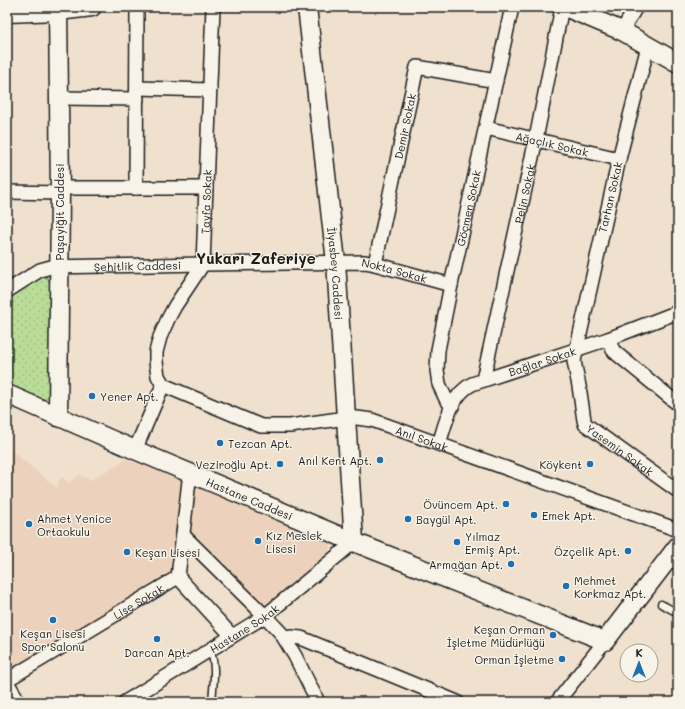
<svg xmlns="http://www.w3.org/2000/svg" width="685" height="709" viewBox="0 0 685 709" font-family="Mali,sans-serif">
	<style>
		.built { fill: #ecd2bc }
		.park { fill: url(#park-dots); stroke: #6a7c5a }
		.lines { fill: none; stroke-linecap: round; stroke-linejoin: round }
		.lane-casing { stroke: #1c1c1c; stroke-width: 9 }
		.street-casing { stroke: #1c1c1c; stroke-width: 16 }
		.secondary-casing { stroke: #1c1c1c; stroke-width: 21 }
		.lane { stroke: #f7f3e8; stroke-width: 6 }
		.street { stroke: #f7f3e8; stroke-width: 13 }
		.secondary { stroke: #f7f3e8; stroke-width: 18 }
		.poi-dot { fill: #1f6fb2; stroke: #f7f3e8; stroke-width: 1.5 }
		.labels { text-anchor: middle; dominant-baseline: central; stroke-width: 3; stroke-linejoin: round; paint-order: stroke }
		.street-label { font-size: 11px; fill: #1c1c1c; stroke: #f7f3e8 }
		.poi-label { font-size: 11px; fill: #1c1c1c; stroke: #f7f3e8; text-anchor: start }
		.district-label { font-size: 15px; font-weight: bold; fill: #1c1c1c; stroke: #f7f3e8 }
	</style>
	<defs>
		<pattern id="park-dots" width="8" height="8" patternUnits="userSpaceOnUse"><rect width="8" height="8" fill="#b9dd97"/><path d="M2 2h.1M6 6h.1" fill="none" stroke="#9ebd82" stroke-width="1.8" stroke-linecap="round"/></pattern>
	</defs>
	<rect width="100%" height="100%" fill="#f0e0ce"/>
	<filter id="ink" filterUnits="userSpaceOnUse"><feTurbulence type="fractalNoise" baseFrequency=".025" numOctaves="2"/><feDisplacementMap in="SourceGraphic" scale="8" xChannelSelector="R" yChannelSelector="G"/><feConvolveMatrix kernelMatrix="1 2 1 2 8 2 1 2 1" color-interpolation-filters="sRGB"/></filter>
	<g filter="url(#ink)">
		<g class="built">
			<polygon points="11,450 57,488 61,476 69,483 79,475 91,480 126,459 184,482 172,575 7,674 7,453"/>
			<polygon points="193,485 325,538 328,540 330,544 330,548 329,550 328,553 262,608 188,535"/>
		</g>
		<polygon class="park" points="43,277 47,277 49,281 50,285 50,398 49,401 46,403 7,390 7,296 38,278"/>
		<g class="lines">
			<defs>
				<g id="lane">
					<polyline points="661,604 678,613"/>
					<path d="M210 650C217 666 213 685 212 702"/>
				</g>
				<g id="street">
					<polyline points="622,31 636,7"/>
					<path id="s1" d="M648 46 619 159 574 361 579 386 584 420 585 424 678 491"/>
					<polyline points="137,88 210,90"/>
					<polyline points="59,98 137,99"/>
					<path id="s2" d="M486 128 619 159"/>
					<polyline points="60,188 206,188"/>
					<polyline points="136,188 137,7"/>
					<polyline points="7,192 60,193"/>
					<path id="s3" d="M375 264 417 67 496 81"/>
					<path id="s4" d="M7 291 40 270 51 267 203 264 365 262 375 264 451 285"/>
					<polyline points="608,339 613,350 617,354 678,404"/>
					<path id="s5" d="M483 380 536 139 562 7"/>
					<path id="s6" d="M163 385 261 426H290L346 418H357L372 420 678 530"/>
					<path id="s7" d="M452 406 446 399 439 384 437 370 438 350 451 285 512 7"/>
					<path id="s8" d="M439 444C446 422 451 395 472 384L608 339 678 312"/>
					<path id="s9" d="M135 450 163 385 158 376 156 362V352L160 337 168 319 175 306 203 264 213 7"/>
					<polyline points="183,535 265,616 281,633 295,656 318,702"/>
					<polyline points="178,577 232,636"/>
					<polyline points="286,639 291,637 301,638 457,702"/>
					<path id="s10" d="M7 680 178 577 190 472"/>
					<path id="s11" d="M125 702 265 616 354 542"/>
					<polyline points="557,702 605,641"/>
				</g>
				<g id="secondary">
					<polyline points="58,7 60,193 58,417"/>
					<path id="s12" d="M307 7 336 262 354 542"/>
					<polyline points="565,7 622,31 678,63"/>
					<polyline points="7,13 58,11 92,7"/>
					<path id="s13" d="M7 394 135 450 354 542 605 641 678 546"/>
					<polyline points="7,687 16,702"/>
				</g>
			</defs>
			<use href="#lane" class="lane-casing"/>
			<use href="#street" class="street-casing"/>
			<use href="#secondary" class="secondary-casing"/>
			<use href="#lane" class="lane"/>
			<use href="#street" class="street"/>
			<use href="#secondary" class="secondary"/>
		</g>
	</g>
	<g class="poi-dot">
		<circle cx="92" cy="396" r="4"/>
		<circle cx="220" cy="443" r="4"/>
		<circle cx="380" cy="460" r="4"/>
		<circle cx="280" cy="464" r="4"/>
		<circle cx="590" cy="464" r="4"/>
		<circle cx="506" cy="504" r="4"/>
		<circle cx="534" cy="515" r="4"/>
		<circle cx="408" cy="519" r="4"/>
		<circle cx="29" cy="524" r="4"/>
		<circle cx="258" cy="541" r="4"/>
		<circle cx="457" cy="542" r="4"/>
		<circle cx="628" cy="551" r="4"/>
		<circle cx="127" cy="552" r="4"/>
		<circle cx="511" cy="564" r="4"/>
		<circle cx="566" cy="586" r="4"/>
		<circle cx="53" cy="620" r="4"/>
		<circle cx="553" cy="635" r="4"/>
		<circle cx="157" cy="639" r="4"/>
		<circle cx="562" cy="659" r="4"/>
	</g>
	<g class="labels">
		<g class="street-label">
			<text stroke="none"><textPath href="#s3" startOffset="141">Demir Sokak</textPath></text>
			<text stroke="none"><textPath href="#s2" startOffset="68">Ağaçlık Sokak</textPath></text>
			<text stroke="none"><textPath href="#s5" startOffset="191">Pelin Sokak</textPath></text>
			<text transform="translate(610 197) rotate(-77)">Tarhan Sokak</text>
			<text stroke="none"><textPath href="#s9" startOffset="268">Tayfa Sokak</textPath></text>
			<text stroke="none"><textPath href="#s7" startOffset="205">Göçmen Sokak</textPath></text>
			<text transform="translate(59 212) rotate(-90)">Paşayiğit Caddesi</text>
			<text stroke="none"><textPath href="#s4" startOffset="137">Şehitlik Caddesi</textPath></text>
			<text stroke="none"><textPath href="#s4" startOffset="395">Nokta Sokak</textPath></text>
			<text stroke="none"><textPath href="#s12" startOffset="268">İlyasbey Caddesi</textPath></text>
			<text stroke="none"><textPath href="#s8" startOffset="144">Bağlar Sokak</textPath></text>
			<text stroke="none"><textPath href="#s6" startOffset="271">Anıl Sokak</textPath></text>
			<text stroke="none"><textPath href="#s1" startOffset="431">Yasemin Sokak</textPath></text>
			<text stroke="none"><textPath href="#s13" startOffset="264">Hastane Caddesi</textPath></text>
			<text stroke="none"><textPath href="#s10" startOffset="153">Lise Sokak</textPath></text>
			<text stroke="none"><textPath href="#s11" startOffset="140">Hastane Sokak</textPath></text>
		</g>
		<g class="poi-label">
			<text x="100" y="396">Yener Apt.</text>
			<text x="228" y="443">Tezcan Apt.</text>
			<text x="372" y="460" text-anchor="end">Anıl Kent Apt.</text>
			<text x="272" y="464" text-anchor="end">Veziroğlu Apt.</text>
			<text x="582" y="464" text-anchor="end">Köykent</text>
			<text x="498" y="504" text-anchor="end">Övüncem Apt.</text>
			<text x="542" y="515">Emek Apt.</text>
			<text x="37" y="518">Ahmet Yenice<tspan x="37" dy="13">Ortaokulu</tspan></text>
			<text x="416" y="519">Baygül Apt.</text>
			<text x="266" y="535">Kız Meslek<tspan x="266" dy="13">Lisesi</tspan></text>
			<text x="465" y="536">Yılmaz<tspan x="465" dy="13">Ermiş Apt.</tspan></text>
			<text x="620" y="551" text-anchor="end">Özçelik Apt.</text>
			<text x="135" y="552">Keşan Lisesi</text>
			<text x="503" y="564" text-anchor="end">Armağan Apt.</text>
			<text x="574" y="580">Mehmet<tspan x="574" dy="13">Korkmaz Apt.</tspan></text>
			<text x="545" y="629" text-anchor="end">Keşan Orman<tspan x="545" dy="13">İşletme Müdürlüğü</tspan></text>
			<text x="53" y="633" text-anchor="middle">Keşan Lisesi<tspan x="53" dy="13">Spor Salonu</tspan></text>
			<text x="157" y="652" text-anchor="middle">Darcan Apt.</text>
			<text x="554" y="659" text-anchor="end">Orman İşletme</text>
		</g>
		<g class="district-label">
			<text x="256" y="258">Yukarı Zaferiye</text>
		</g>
	</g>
	<rect width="685" height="709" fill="none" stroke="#f7f3e8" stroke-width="24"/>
	<rect x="12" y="12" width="661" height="685" fill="none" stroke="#1c1c1c" stroke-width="1.5" filter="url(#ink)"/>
	<g transform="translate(639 663)"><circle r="19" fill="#f7f3e8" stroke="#9f9d96"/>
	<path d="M0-3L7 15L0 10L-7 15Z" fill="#1f6fb2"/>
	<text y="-6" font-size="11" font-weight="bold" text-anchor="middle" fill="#1c1c1c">K</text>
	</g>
</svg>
